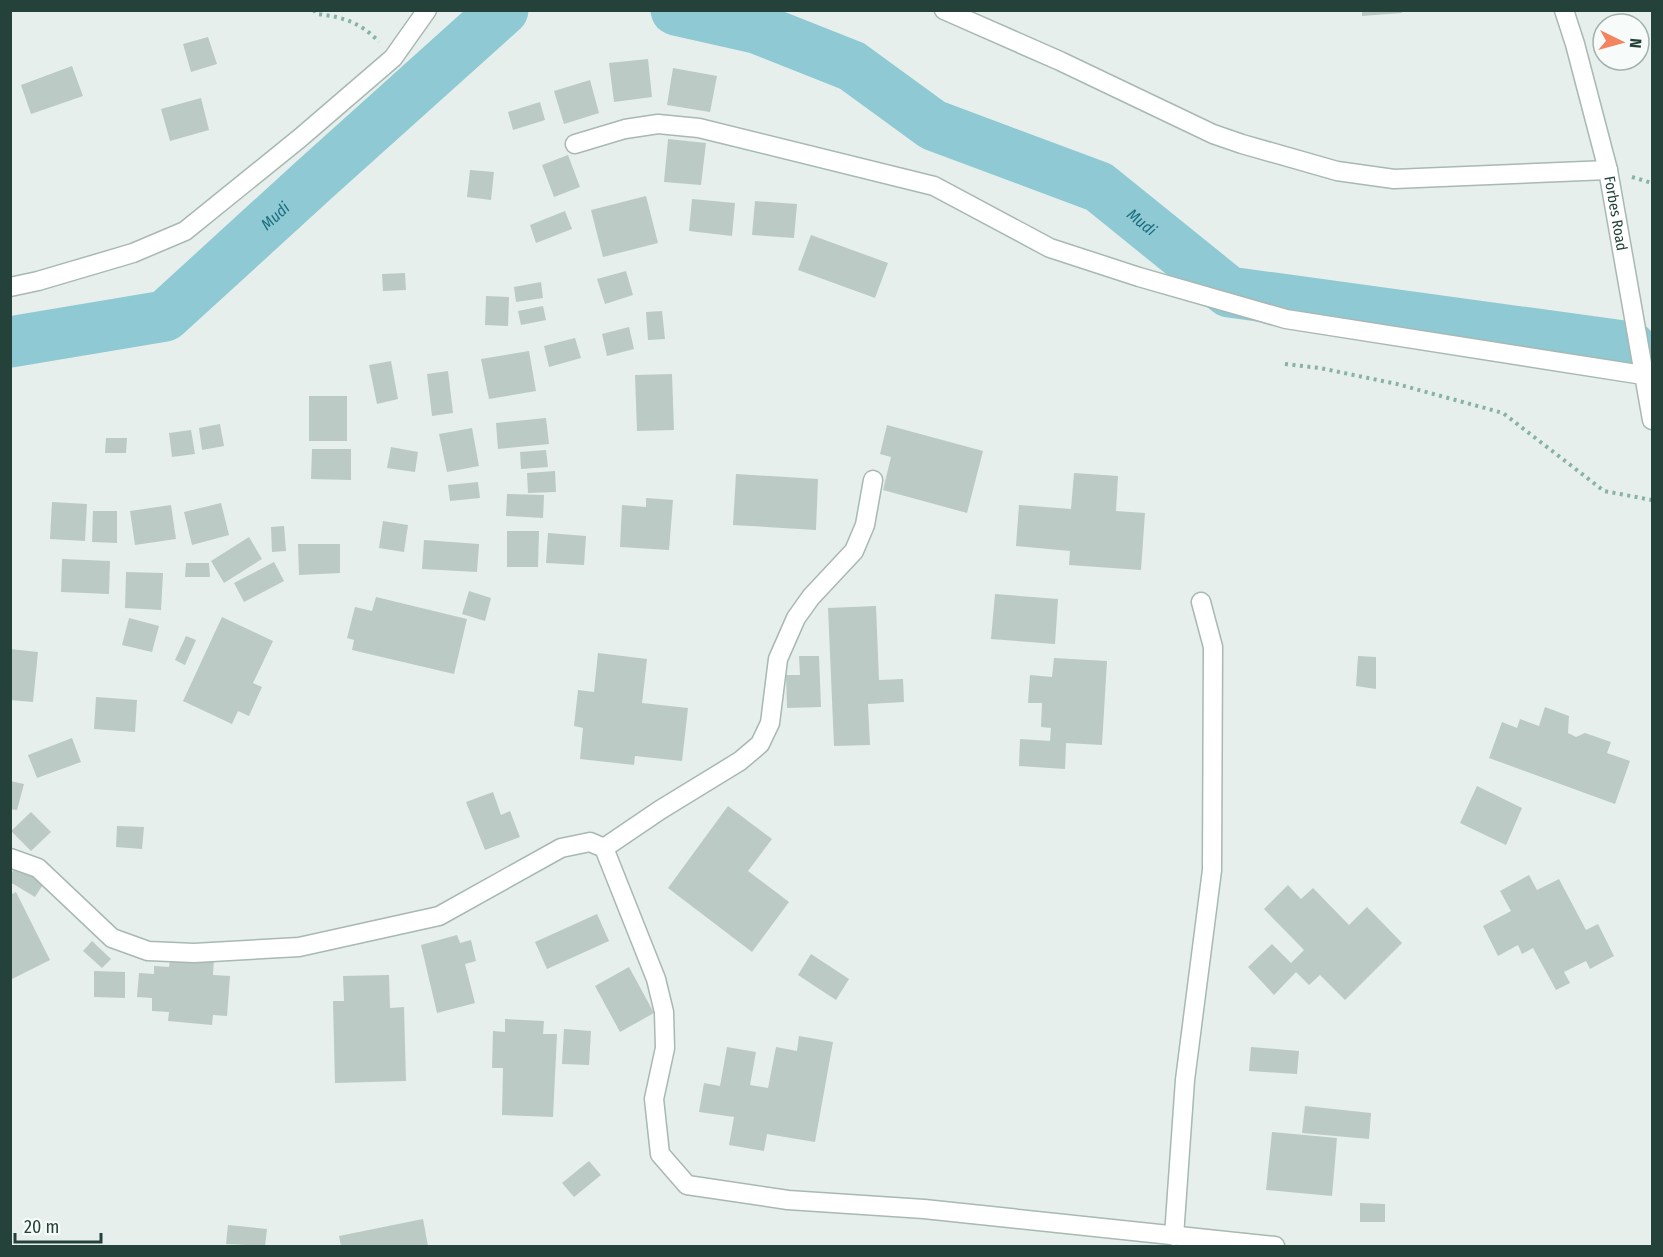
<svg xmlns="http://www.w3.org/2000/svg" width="1663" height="1257" viewBox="0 0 1663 1257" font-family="'Fira Sans Condensed',sans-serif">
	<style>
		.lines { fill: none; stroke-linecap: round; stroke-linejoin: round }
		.river { stroke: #8ec9d4; stroke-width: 51 }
		.building { fill: #bbcac4 }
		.street-casing { stroke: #a8b8b2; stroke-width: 21 }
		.path { stroke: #86b3a5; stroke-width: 4; stroke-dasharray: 3 4.5; stroke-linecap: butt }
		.street { stroke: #fff; stroke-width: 18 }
		.labels { text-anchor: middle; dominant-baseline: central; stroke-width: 6; stroke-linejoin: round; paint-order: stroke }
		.street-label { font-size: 15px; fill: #24423a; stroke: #f7fbf9 }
		.water-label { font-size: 16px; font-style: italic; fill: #1c6f80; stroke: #f7fbf9 }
	</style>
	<rect width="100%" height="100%" fill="#e6efeb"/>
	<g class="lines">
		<g class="river">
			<path id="s1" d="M676 10 756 28 852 66 933 125 1099 187 1229 292 1631 347"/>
			<path id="s2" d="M10 342 165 316 315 179 503 10"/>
		</g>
	</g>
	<g class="building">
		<polygon points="1362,10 1401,10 1402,13 1362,16"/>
		<polygon points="208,37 217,64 191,72 183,44"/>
		<polygon points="648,59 652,97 614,102 609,63"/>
		<polygon points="72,66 83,96 31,114 21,85"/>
		<polygon points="673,68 717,76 710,112 667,105"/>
		<polygon points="590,80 599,113 564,124 554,91"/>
		<polygon points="201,98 209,130 170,141 161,109"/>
		<polygon points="540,102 545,120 513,130 508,112"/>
		<polygon points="668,139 706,143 701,185 664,182"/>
		<polygon points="568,155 580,187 554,197 542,165"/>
		<polygon points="470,170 494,172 491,200 467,197"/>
		<polygon points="646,196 658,243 603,257 591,210"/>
		<polygon points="692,199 735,203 732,236 689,231"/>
		<polygon points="755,201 797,204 794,238 752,235"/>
		<polygon points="565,211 572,229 536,243 530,225"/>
		<polygon points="811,235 888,263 875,298 798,270"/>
		<polygon points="626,271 633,295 605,304 597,279"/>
		<polygon points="405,273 406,290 383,291 382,274"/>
		<polygon points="541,282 543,298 516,302 514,287"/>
		<polygon points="486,296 509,297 508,326 485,325"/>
		<polygon points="543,306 546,320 521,325 518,311"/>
		<polygon points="662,311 665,339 648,340 646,312"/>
		<polygon points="629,327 634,349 607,356 602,334"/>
		<polygon points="575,338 581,358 549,367 544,346"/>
		<polygon points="529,351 536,391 489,399 481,359"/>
		<polygon points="391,361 398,399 377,404 369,365"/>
		<polygon points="448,371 453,413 432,416 427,374"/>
		<polygon points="672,374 674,430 637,431 635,375"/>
		<rect x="309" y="396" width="38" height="45"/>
		<polygon points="546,418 549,444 498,449 496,423"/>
		<polygon points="220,424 224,446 202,450 199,428"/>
		<polygon points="887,425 983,451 967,513 883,490 891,457 880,454"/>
		<polygon points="472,428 479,466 447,472 439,434"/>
		<polygon points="191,430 195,454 172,457 169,433"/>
		<polygon points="106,438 127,438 126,453 105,453"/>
		<polygon points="391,447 418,452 415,472 387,468"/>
		<polygon points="312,449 351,449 351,480 311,479"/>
		<polygon points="546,450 548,467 521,469 520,452"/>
		<polygon points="555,471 556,492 528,493 527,473"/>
		<polygon points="1074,473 1118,476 1116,511 1145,513 1141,570 1069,565 1070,551 1016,546 1019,505 1071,509"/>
		<polygon points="736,474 818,479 816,530 733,525"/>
		<polygon points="478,482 480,498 450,501 448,485"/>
		<polygon points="507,494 544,495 543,518 506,516"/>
		<polygon points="646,498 673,500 669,550 620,547 622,505 646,507"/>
		<polygon points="52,502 87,504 85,541 50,539"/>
		<polygon points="221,503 229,535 192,545 184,512"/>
		<polygon points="171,505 176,539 135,545 130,511"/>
		<polygon points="93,511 117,511 117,543 92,542"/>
		<polygon points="383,521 408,525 404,552 379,548"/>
		<polygon points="284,526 286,551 272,552 271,527"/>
		<polygon points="507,531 539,531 538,567 507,567"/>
		<polygon points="548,533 586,536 584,565 546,563"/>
		<polygon points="249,537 262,559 224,583 211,561"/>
		<polygon points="424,540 479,544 477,572 422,569"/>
		<polygon points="298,544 340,544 340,573 299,575"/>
		<polygon points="62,559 110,561 109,594 61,592"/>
		<polygon points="274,562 284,581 244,602 234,583"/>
		<polygon points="186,563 209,563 210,577 185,577"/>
		<polygon points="126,572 163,573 161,610 125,608"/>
		<polygon points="469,591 491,598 485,621 462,614"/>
		<polygon points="995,594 1058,599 1055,644 991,639"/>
		<polygon points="376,597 467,619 454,674 352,650 354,640 347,638 355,607 372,611"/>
		<polygon points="876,606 879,680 903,679 904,702 868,704 870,745 834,746 828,608"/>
		<polygon points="222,617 273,641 253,683 262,687 249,716 238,711 232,724 183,701"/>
		<polygon points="129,618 159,626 152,652 122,645"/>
		<polygon points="186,636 196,640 185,665 175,660"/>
		<polygon points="10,649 38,652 33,702 10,700"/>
		<polygon points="598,653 647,659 642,703 688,708 682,761 635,756 634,765 580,759 583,728 574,726 578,690 594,692"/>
		<polygon points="799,656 819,656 821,707 787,708 786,675 800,675"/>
		<polygon points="1358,656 1376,657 1376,689 1356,686"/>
		<polygon points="1054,658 1107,661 1102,745 1066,743 1065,769 1019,766 1020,739 1050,741 1051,728 1041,727 1042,703 1028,703 1030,675 1052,677"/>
		<polygon points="96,697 137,700 135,732 94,729"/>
		<polygon points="1545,707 1569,716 1568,733 1576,737 1585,733 1611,742 1607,753 1630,761 1615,804 1489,758 1502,722 1517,728 1520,719 1539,726"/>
		<polygon points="72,738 81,762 37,778 28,755"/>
		<polygon points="10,781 24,784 17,810 10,809"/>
		<polygon points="1477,786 1522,808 1506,845 1460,823"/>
		<polygon points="493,792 501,815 510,811 520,837 485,850 466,802"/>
		<polygon points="728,806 772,839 748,871 789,902 752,952 668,888"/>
		<polygon points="31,812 51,832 31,851 11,831"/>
		<polygon points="117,826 144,827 142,849 116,847"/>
		<polygon points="17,865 44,883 35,897 10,882 10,875"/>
		<polygon points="1529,875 1537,890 1559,879 1586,930 1598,924 1614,956 1590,969 1586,961 1564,972 1570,983 1556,990 1533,948 1522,954 1518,945 1498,956 1483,926 1511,911 1500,891"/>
		<polygon points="1288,885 1301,899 1313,888 1349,925 1367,907 1402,943 1345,1000 1320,975 1309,985 1296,972 1274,995 1248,967 1272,944 1291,963 1304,950 1264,909"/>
		<polygon points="16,892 50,960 10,980 10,895"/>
		<polygon points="597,914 609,941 547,969 535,942"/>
		<polygon points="457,935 460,943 471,940 476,961 465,964 475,1003 437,1013 421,945"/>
		<polygon points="92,941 111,959 102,968 83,951"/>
		<polygon points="811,954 849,979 836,1000 798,975"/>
		<polygon points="214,957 213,975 230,976 227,1016 213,1015 212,1025 168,1021 169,1012 152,1011 152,998 137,997 139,973 154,974 154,966 169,967 170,960"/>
		<polygon points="629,967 654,1013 620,1032 595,986"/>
		<polygon points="94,971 125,972 125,998 94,997"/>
		<polygon points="389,975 390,1008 404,1007 406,1081 335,1083 333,1001 344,1001 343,976"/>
		<polygon points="505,1019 544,1021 543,1034 557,1034 553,1117 502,1115 503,1068 492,1068 493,1031 505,1032"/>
		<polygon points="564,1029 591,1031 589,1065 562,1064"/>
		<polygon points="799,1036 833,1042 815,1142 767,1134 764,1151 729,1145 734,1117 699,1112 704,1083 720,1086 727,1047 756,1052 750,1085 768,1088 776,1047 797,1051"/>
		<polygon points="1251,1047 1299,1051 1297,1074 1249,1071"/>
		<polygon points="1305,1106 1371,1113 1369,1139 1302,1133"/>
		<polygon points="1272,1132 1337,1138 1332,1196 1266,1190"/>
		<polygon points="589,1161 601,1175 574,1197 562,1183"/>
		<polygon points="1360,1203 1385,1204 1385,1222 1360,1222"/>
		<polygon points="423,1219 428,1246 341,1246 339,1236"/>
		<polygon points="228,1225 267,1229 265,1246 226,1244"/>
	</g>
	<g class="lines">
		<defs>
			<g id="street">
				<polyline points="944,10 1060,61 1213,134 1242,144 1337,171 1394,179 1608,170"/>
				<path id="s3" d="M1564 10 1575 44 1608 170 1652 420"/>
				<polyline points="575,144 625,129 658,124 699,128 934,186 1050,248 1139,277 1286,319 1643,375"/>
				<polyline points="10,287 38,281 133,253 185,231 300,138 393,58 427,10"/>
				<polyline points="604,848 660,810 740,761 760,744 770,723 778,659 796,618 811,597 854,551 865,525 873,480"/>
				<polyline points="10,858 38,868 112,938 148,951 194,953 299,947 439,916 561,848 590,842 604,848 656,979 664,1012 665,1048 654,1099 660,1154 687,1185 788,1200 924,1209 1275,1246"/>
				<polyline points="1174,1236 1185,1080 1212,870 1213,647 1201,602"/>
			</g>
		</defs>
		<use href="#street" class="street-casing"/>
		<g class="path">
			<path d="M314 10 316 14C341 16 362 23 379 42"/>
			<polyline points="1632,177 1652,183"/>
			<polyline points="1285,364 1320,368 1397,384 1503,413 1604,491 1652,500"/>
		</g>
		<use href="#street" class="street"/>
	</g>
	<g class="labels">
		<g class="street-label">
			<text stroke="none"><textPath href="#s3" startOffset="210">Forbes Road</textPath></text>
		</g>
		<g class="water-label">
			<text stroke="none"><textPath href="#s2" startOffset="306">Mudi</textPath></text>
			<text stroke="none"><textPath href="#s1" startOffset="518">Mudi</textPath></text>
		</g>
	</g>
	<rect width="1663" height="1257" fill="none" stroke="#24423a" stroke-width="24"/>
	<g transform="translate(1621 42) rotate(95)"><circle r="28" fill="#f7fbf9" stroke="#a3b1ad" stroke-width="1.5"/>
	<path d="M0-4.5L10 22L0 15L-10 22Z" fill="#f4845f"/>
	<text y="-9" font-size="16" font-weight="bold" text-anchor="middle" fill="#24423a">N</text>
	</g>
	<path d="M15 1233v9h86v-9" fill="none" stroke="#24423a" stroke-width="3"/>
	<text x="24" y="1233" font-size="18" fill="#24423a" stroke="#f7fbf9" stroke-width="4.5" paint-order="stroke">20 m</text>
</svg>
